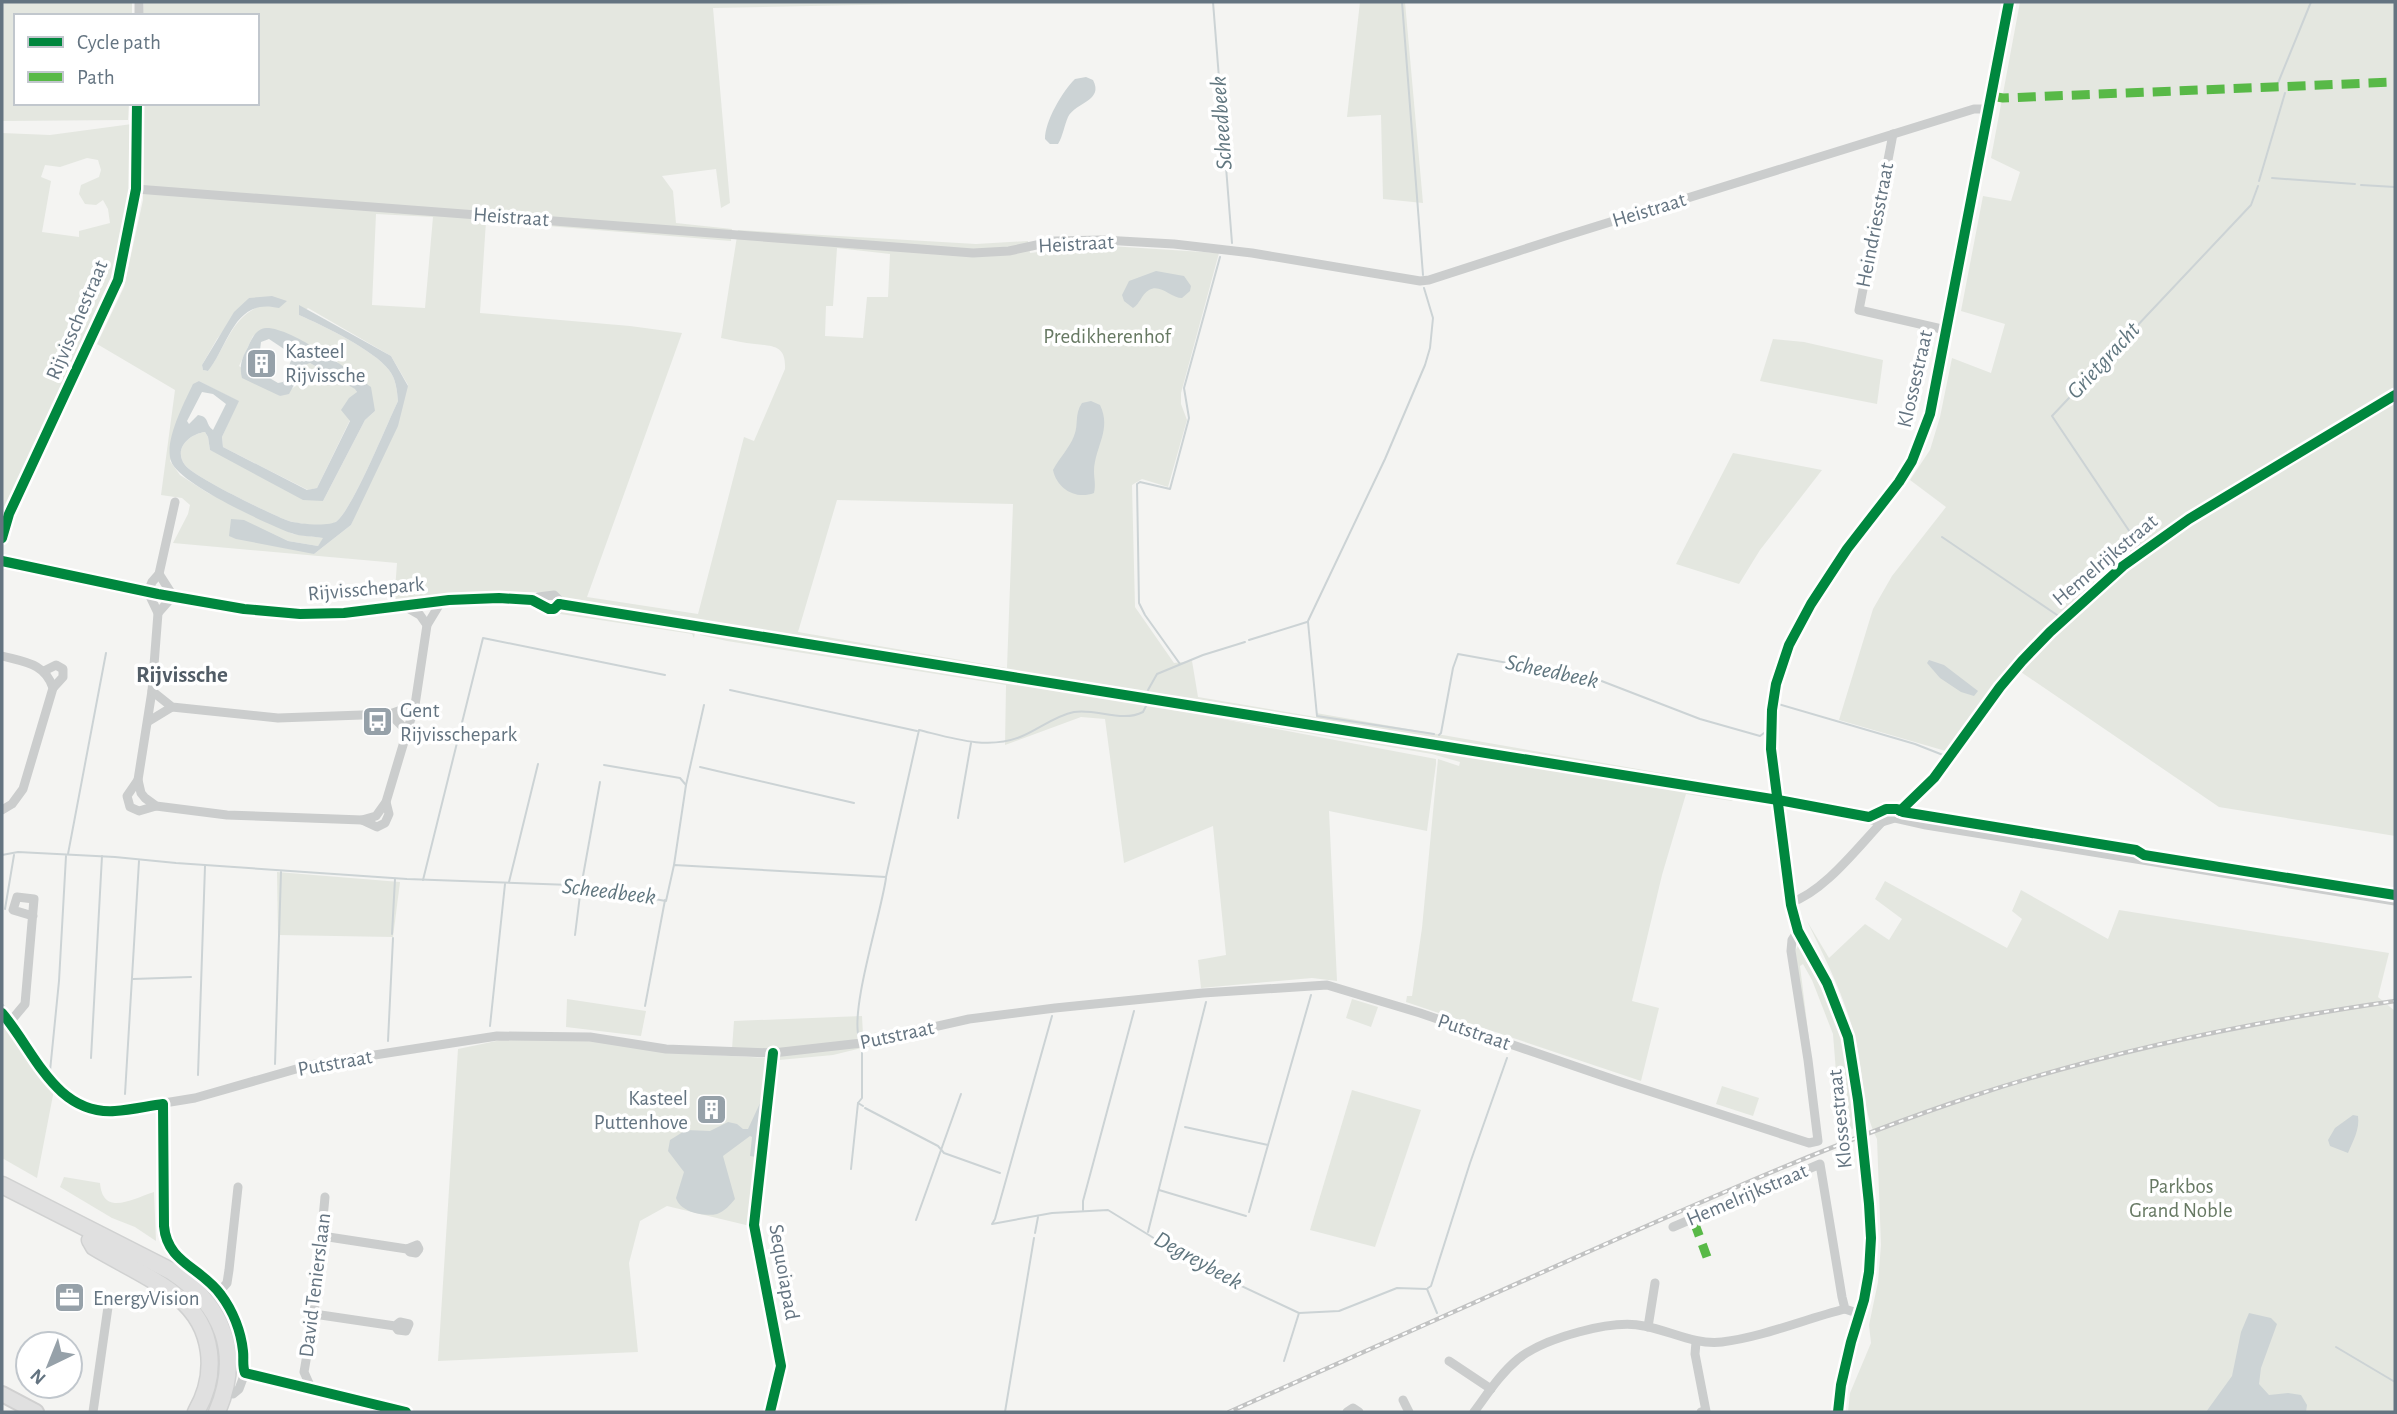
<svg xmlns="http://www.w3.org/2000/svg" width="2397" height="1414" viewBox="0 0 2397 1414" font-family="'Alegreya Sans',sans-serif">
	<style>
		.green { fill: #e4e7e0; fill-rule: evenodd }
		.water { fill: #ccd3d5; fill-rule: evenodd }
		.lines { fill: none; stroke-linecap: round; stroke-linejoin: round }
		.stream { stroke: #ccd3d5; stroke-width: 2 }
		.primary-casing { stroke: #d0d0d0; stroke-width: 18 }
		.motorway-casing { stroke: #d0d1d1; stroke-width: 19 }
		.minor { stroke: #cbcdcd; stroke-width: 9 }
		.tertiary { stroke: #cbcdcd; stroke-width: 10 }
		.primary { stroke: #e0e0e0; stroke-width: 14 }
		.motorway { stroke: #e0e0e0; stroke-width: 16 }
		.rail-casing { stroke: #c2c3c3; stroke-width: 4.5 }
		.rail { stroke: #fff; stroke-width: 2; stroke-dasharray: 5; stroke-linecap: butt }
		.tertiary-bridge { stroke: #cbcdcd; stroke-width: 10 }
		.quiet { stroke: #58b947; stroke-width: 9; stroke-dasharray: 18 9; stroke-linecap: butt }
		.cycleway-casing { stroke: #fff; stroke-width: 15 }
		.cycleway { stroke: #00873e; stroke-width: 10 }
		.labels { text-anchor: middle; dominant-baseline: central; stroke-width: 7; stroke-linejoin: round; paint-order: stroke }
		.street-label { font-size: 21px; fill: #647481; stroke: #fff }
		.park-label { font-size: 21px; fill: #677963; stroke: #fff }
		.poi-label { font-size: 21px; fill: #647481; stroke: #fff; text-anchor: start }
		.water-label { font-size: 23px; font-style: italic; fill: #60767f; stroke: #fff }
		.neighbourhood-label { font-size: 23px; font-weight: bold; fill: #525d67; stroke: #fff }
	</style>
	<rect width="100%" height="100%" fill="#f4f4f2"/>
	<g class="green">
		<polygon points="2,2 132,2 132,16 16,16 16,103 129,103 128,120 2,121"/>
		<path d="M144 2H1008L713 8 730 203 721 208 716 169 662 176 673 191 676 223 732 229 731 241 486 221 480 313 630 326 682 333 587 597 698 614 744 437 754 441 785 369C786 346 775 346 755 344 744 343 732 340 721 338L738 230 976 244 1028 241 1030 253 1094 245 1219 253 1181 393V404L1187 420 1168 487 1142 479 1132 485 1135 607 1174 663 1192 661 1198 697 1316 717V713L1701 780 1718 788 563 602 544 592 489 593 394 604 397 563 173 543 188 514 190 505 182 498 161 495 175 390 97 344 124 287 143 200V103H257V16H213L212 14 143 16ZM376 214 433 217 425 308 372 305ZM837 248 890 254 888 297H867L863 338 825 336 826 306H833ZM249 298 265 304C231 315 227 346 208 371L203 370 202 365 217 339ZM308 308 391 356 408 385 351 525 314 554 244 520 288 541 318 546 324 538 293 534 208 493 180 475 170 461 199 381 238 401 222 437 223 447 308 490 317 488 350 420 357 393 356 389 310 363 305 365 296 386 280 396 239 366 253 336 268 328 291 336 336 360 375 411 365 420 323 501 210 450 208 437 205 432C189 434 173 449 185 465 192 476 274 516 289 521 300 524 328 529 337 521 354 506 386 426 398 401 397 390 396 379 389 370 374 350 322 325 299 315ZM837 500 1013 504 1007 668 798 632Z"/>
		<polygon points="1360,2 1405,2 1423,203 1383,199 1381,115 1347,117"/>
		<polygon points="2020,2 2395,2 2395,836 2219,807 2018,670 1956,754 1839,720 1873,609 1892,576 1946,507 1910,480 1930,450 1940,417 1952,358 1991,373 2005,324 1961,311 1983,196 2011,201 2020,172 1991,158"/>
		<path d="M132 124 129 199 120 254 109 290 5 510H2V133L50 135ZM87 158 98 160 101 170 99 177 81 185 79 194 85 204 96 205 103 200 108 209 110 223 79 231V237L42 232 51 181 41 177 45 165 60 167Z"/>
		<polygon points="1773,339 1804,342 1883,360 1877,404 1760,381"/>
		<polygon points="1733,453 1822,470 1760,550 1739,584 1676,564"/>
		<polygon points="562,606 692,627 695,632 694,638 692,634 534,610 535,608 551,613"/>
		<polygon points="701,629 1764,800 1736,797 1732,801 1686,794 1662,875 1632,1001 1659,1008 1641,1081 1406,1002 1407,996 1412,996 1422,928 1438,759 1459,766 1460,762 1432,754 1207,716 1436,759 1436,764 1427,831 1329,811 1337,981 1312,978 1201,988 1198,960 1226,955 1213,826 1124,863 1105,719 1081,717 1005,745 1006,685 727,641 700,635"/>
		<polygon points="277,872 400,882 393,937 278,935"/>
		<path d="M1885 881 2007 948 2022 919 2012 911 2021 890 2108 939 2119 910 2389 953 2378 997 2395 1011V1412H1848L1850 1393 1871 1343 1869 1325 1878 1282 1881 1245 1877 1139C1861 1108 1864 1071 1855 1038 1845 997 1825 958 1807 921L1829 958 1865 924 1889 940 1902 919 1875 899Z"/>
		<path d="M1798 946C1815 977 1833 1007 1842 1041 1850 1070 1851 1099 1853 1129L1844 1127 1840 1123 1833 1034 1812 980 1803 964 1800 966 1811 1055 1795 951Z"/>
		<polygon points="567,999 646,1011 641,1036 566,1027"/>
		<polygon points="1352,999 1378,1007 1371,1027 1346,1018"/>
		<polygon points="862,1016 863,1035 917,1025 919,1034 833,1055 779,1060 778,1050 732,1049 734,1021"/>
		<polygon points="2,1020 37,1071 54,1090 37,1178 2,1158"/>
		<polygon points="501,1040 589,1040 693,1054 770,1058 770,1070 750,1226 667,1206 640,1221 629,1263 638,1352 438,1361 458,1049"/>
		<polygon points="1722,1086 1759,1098 1753,1116 1716,1104"/>
		<polygon points="1352,1090 1421,1110 1375,1247 1310,1230"/>
		<path d="M64 1177 100 1183C103 1217 132 1199 154 1192L156 1241 135 1227 112 1218 60 1187Z"/>
	</g>
	<g class="water">
		<path d="M1086 77 1093 80C1104 101 1076 102 1068 117 1064 126 1063 136 1058 144H1050L1045 139C1045 121 1062 92 1075 79Z"/>
		<path d="M1156 271 1184 276 1191 286 1190 291 1182 298C1171 298 1160 283 1149 290 1141 295 1140 304 1133 308L1124 301 1122 295 1129 281Z"/>
		<path d="M272 296 287 301 279 308C234 297 229 345 208 371L203 370 202 365 234 312 249 298Z"/>
		<path d="M299 305 391 356 408 386 398 426 351 525 314 554 236 539 229 536 231 519 244 520 288 541 318 546 323 538C314 536 301 537 291 533 267 524 179 484 171 461 164 441 184 403 193 384L199 381 239 401 222 437 223 447 307 490 317 488 350 421 341 410 349 398 357 392 355 389 310 363 305 365 289 394 280 396 242 378C239 365 242 358 248 347 252 338 256 329 266 328 291 327 351 371 371 387L375 411 365 420 323 501 303 500 210 450 208 437 205 432C189 434 173 449 185 465 192 476 274 516 289 521 298 524 330 527 337 521 354 506 386 426 398 401 397 390 396 379 389 370 374 350 322 325 299 315ZM269 339 293 355 283 382 278 383 251 367 260 350 261 342ZM202 392 213 394 226 404 213 430C205 424 210 417 198 415L189 424 187 421Z"/>
		<path d="M1091 401 1100 405C1112 430 1095 446 1094 471 1094 479 1096 485 1094 493 1076 500 1057 489 1053 470 1059 458 1069 449 1074 436 1079 424 1074 415 1082 403Z"/>
		<polygon points="1929,660 1944,665 1978,691 1974,696 1961,692 1940,678 1927,663"/>
		<path d="M761 1101 765 1102 756 1157 750 1156 752 1137 750 1136 723 1156 735 1199C730 1205 725 1211 717 1214 704 1217 680 1212 676 1198L684 1172 668 1151 670 1140 686 1130 710 1131 728 1122 737 1124 743 1129H748Z"/>
		<path d="M2353 1115 2358 1116C2360 1129 2353 1141 2348 1153L2330 1146 2328 1140 2335 1128Z"/>
		<polygon points="2249,1313 2271,1318 2277,1324 2261,1368 2259,1384 2269,1395 2288,1393 2301,1395 2307,1405 2306,1412 2206,1412 2232,1376 2241,1332"/>
	</g>
	<g class="lines">
		<g class="stream">
			<polyline points="1213,2 1232,243"/>
			<polyline points="1402,2 1423,275"/>
			<polyline points="2278,83 2311,2"/>
			<polyline points="2272,178 2355,184"/>
			<polyline points="2259,181 2285,93"/>
			<polyline points="2361,185 2395,187"/>
			<polyline points="1942,537 2060,617 2050,626"/>
			<polyline points="2138,549 2140,547 2052,416 2251,205 2258,186"/>
			<polyline points="2126,559 2133,553"/>
			<polyline points="2066,611 2113,569"/>
			<polyline points="1308,621 1385,459 1425,365 1430,348 1433,318 1424,288"/>
			<polyline points="1308,622 1317,716 1434,734"/>
			<polyline points="1249,640 1307,622"/>
			<polyline points="1180,664 1145,615 1139,603 1137,484 1140,482 1170,489 1189,418 1184,388 1220,257"/>
			<polyline points="730,690 917,731"/>
			<polyline points="1148,690 1157,674 1203,655 1245,642"/>
			<polyline points="1778,704 1915,744 1943,755 1994,686 2016,662"/>
			<polyline points="1439,735 1441,733 1453,668 1458,654 1574,675 1586,675 1700,719 1760,736 1764,733"/>
			<polyline points="604,765 680,778 686,785"/>
			<polyline points="700,767 854,803"/>
			<polyline points="958,818 971,743"/>
			<polyline points="68,854 106,653"/>
			<path d="M2 855 18 852 115 857 176 863 407 879 571 885 666 901 674 865 886 877 919 730C952 738 987 750 1020 737 1038 730 1054 716 1074 712 1096 708 1122 723 1143 712L1146 706"/>
			<polyline points="674,865 686,785 704,705"/>
			<polyline points="423,880 483,638 665,675"/>
			<polyline points="509,882 538,764"/>
			<polyline points="5,909 14,855"/>
			<polyline points="392,934 395,879"/>
			<polyline points="575,935 581,887 600,782"/>
			<polyline points="133,979 191,977"/>
			<polyline points="2,1004 6,1009"/>
			<polyline points="645,1006 665,900"/>
			<polyline points="1052,1016 995,1219 992,1224 1052,1213 1108,1210 1201,1267 1299,1313 1339,1311 1397,1288 1427,1289 1437,1313"/>
			<polyline points="490,1026 505,884"/>
			<polyline points="20,1027 50,1071 59,981 66,856"/>
			<path d="M859 1038C850 1009 881 914 886 878"/>
			<polyline points="388,1041 393,938"/>
			<polyline points="862,1048 862,1098 858,1103 863,1106"/>
			<polyline points="91,1058 102,856"/>
			<polyline points="275,1064 281,872"/>
			<polyline points="198,1075 205,866"/>
			<polyline points="125,1094 139,861"/>
			<polyline points="865,1108 938,1146 944,1153 1000,1173"/>
			<polyline points="1185,1127 1268,1145 1249,1212"/>
			<polyline points="1268,1145 1311,995"/>
			<polyline points="851,1169 858,1103"/>
			<polyline points="1159,1190 1246,1216"/>
			<polyline points="1083,1210 1083,1201 1134,1011"/>
			<polyline points="916,1220 961,1094"/>
			<polyline points="1148,1232 1206,1002"/>
			<polyline points="1035,1233 1038,1217"/>
			<polyline points="1428,1288 1431,1286 1470,1163 1507,1058"/>
			<polyline points="2336,1347 2395,1382"/>
			<polyline points="1284,1361 1299,1313"/>
			<polyline points="1005,1412 1034,1238"/>
		</g>
		<defs>
			<polyline id="primary" points="2,1394 36,1412"/>
			<g id="motorway">
				<path d="M2 1185 171 1271C223 1305 242 1354 217 1412"/>
				<path d="M90 1240 94 1247C120 1263 157 1279 179 1298 214 1327 218 1374 196 1412"/>
			</g>
		</defs>
		<use href="#primary" class="primary-casing"/>
		<use href="#motorway" class="motorway-casing"/>
		<g class="minor">
			<polyline points="139,16 139,2"/>
			<polyline points="1893,134 1859,310 1946,330"/>
			<polyline points="136,189 973,253 1009,251 1055,241 1103,240 1174,244 1252,253 1420,281 1429,280 1562,237 1974,109 1989,109"/>
			<polyline points="175,502 159,574 152,582 148,592 158,613 152,691 138,780 141,793 145,798 156,806 227,815 362,820 376,816 386,802 415,705 427,625 441,602"/>
			<polyline points="2,538 9,514 118,280 136,189 137,103"/>
			<polyline points="2,561 158,594 244,609 300,614 344,613 449,600 499,598 532,600 550,610 557,607 559,600 554,595 538,597 532,600"/>
			<polyline points="406,607 420,615 427,625"/>
			<polyline points="158,613 173,596 159,574"/>
			<path d="M2 656C24 662 45 663 53 688L23 789 12 804 2 810"/>
			<polyline points="44,671 56,665 63,669 63,677 53,688"/>
			<polyline points="152,691 172,707 278,718 390,714 415,705"/>
			<polyline points="390,714 409,733"/>
			<polyline points="149,721 172,707"/>
			<polyline points="138,780 127,796 130,807 139,811 156,806"/>
			<polyline points="1778,800 1882,822 1895,818 1926,825 2395,901"/>
			<polyline points="1895,818 1934,778 2000,687 2022,661 2050,632 2123,566 2189,519 2395,395"/>
			<polyline points="362,820 377,827 385,823 389,814 386,802"/>
			<path d="M1790 903C1825 891 1857 848 1882 822"/>
			<polyline points="2,1013 40,1068 56,1088 81,1104 115,1111 195,1098 310,1065 497,1036 590,1037 666,1049 773,1053 862,1043 969,1019 1055,1008 1203,993 1327,985 1420,1013 1618,1081 1809,1143 1818,1141 1808,1060 1791,951 1792,940 1798,931"/>
			<polyline points="10,1022 25,1004 34,899 17,897 13,910 33,916"/>
			<path d="M163 1104 164 1226C167 1263 201 1267 221 1295 233 1311 241 1332 243 1351 244 1359 242 1366 245 1373"/>
			<polyline points="1673,1227 1820,1164 1842,1297 1845,1309 1860,1314"/>
			<polyline points="322,1236 407,1249 410,1252 416,1253 419,1249 417,1245 407,1249"/>
			<polyline points="219,1292 227,1283 229,1270 238,1187"/>
			<polyline points="314,1314 395,1326 398,1330 406,1331 409,1324 400,1322 395,1326"/>
			<polyline points="1648,1327 1655,1283"/>
			<polyline points="1696,1342 1695,1354 1706,1411 1701,1412"/>
			<polyline points="1449,1361 1491,1389"/>
			<polyline points="245,1373 406,1412"/>
			<polyline points="312,1390 304,1372 314,1314 325,1197"/>
			<polyline points="233,1394 239,1389 245,1373"/>
			<polyline points="1403,1400 1409,1412"/>
			<polyline points="93,1412 109,1300"/>
			<polyline points="1347,1412 1353,1408 1359,1412"/>
			<path d="M1474 1412C1488 1393 1500 1374 1518 1359 1544 1338 1612 1319 1644 1326 1671 1331 1694 1345 1722 1342 1763 1337 1805 1319 1845 1309"/>
		</g>
		<g class="tertiary">
			<polyline points="1860,1118 1853,1058 1842,1017 1793,918 1786,880 1771,749 1772,710 1782,663 1798,627 1826,579 1912,461 1930,414 2009,2"/>
			<path d="M1838 1412C1841 1389 1844 1365 1851 1343 1857 1320 1865 1299 1868 1275 1875 1235 1868 1195 1864 1156"/>
		</g>
		<use href="#primary" class="primary"/>
		<use href="#motorway" class="motorway"/>
		<defs>
			<path id="rail" d="M1229 1412C1352 1357 1476 1302 1599 1247 1721 1193 1843 1139 1970 1097 2108 1051 2251 1022 2395 1001"/>
		</defs>
		<use href="#rail" class="rail-casing"/>
		<use href="#rail" class="rail"/>
		<polyline class="tertiary-bridge" points="1860,1118 1864,1156"/>
		<g class="quiet">
			<polyline points="1991,96 2003,98 2395,82"/>
			<polyline points="1693,1219 1707,1257"/>
		</g>
		<defs>
			<g id="cycleway">
				<polyline points="2,538 9,514 118,280 136,189 137,103"/>
				<polyline points="2,561 158,594 244,609 300,614 344,613 449,600 499,598 532,600 549,609 554,609 559,604"/>
				<polyline points="559,604 1778,800 1869,817 1886,809 1897,809 1903,812 2136,850 2144,855 2395,895"/>
				<polyline points="1900,811 1934,778 2000,687 2022,661 2050,632 2123,566 2189,519 2395,395"/>
				<path d="M2 1013C34 1050 55 1115 115 1111 131 1110 148 1106 163 1104L164 1226C167 1263 201 1267 221 1295 233 1311 241 1332 243 1351 244 1359 242 1366 245 1373L406 1412"/>
				<polyline points="770,1412 781,1366 754,1225 773,1053"/>
				<polyline points="1838,1412 1841,1385 1851,1342 1864,1300 1869,1272 1871,1238 1869,1204 1858,1100 1848,1037 1827,983 1798,931 1791,905 1771,749 1772,710 1776,684 1789,645 1811,604 1847,549 1899,482 1912,461 1930,414 2009,2"/>
			</g>
		</defs>
		<use href="#cycleway" class="cycleway-casing"/>
		<use href="#cycleway" class="cycleway"/>
	</g>
	<defs>
		<symbol id="building-square" viewBox="-11 -11 22 22"><rect x="-9" y="-9" width="18" height="18" rx="4" fill="#96a1a9" stroke="#fff"/><path d="M-4-6H4V6H1V3H-1V6H-4ZM-2.5-4.3h1.7v1.8h-1.7ZM.8-4.3h1.7v1.8H.8ZM-2.5-1h1.7V.8h-1.7ZM.8-1h1.7V.8H.8Z" fill="#fff"/></symbol>
		<symbol id="bus-square" viewBox="-11 -11 22 22"><rect x="-9" y="-9" width="18" height="18" rx="4" fill="#96a1a9" stroke="#fff"/><path d="M-5-6H5V4H4V6H2V4H-2V6H-4V4H-5ZM-3.5-4V0h7V-4ZM-3.5 1.2v1.5H-2V1.2ZM2 1.2v1.5H3.5V1.2Z" fill="#fff"/></symbol>
		<symbol id="office-square" viewBox="-11 -11 22 22"><rect x="-9" y="-9" width="18" height="18" rx="4" fill="#96a1a9" stroke="#fff"/><path d="M-6-3h4V-5.5h4V-3h4V5H-6ZM-1-4.5V-3h2v-1.5ZM-6 0V1H6V0Z" fill="#fff"/></symbol>
	</defs>
	<g fill-rule="evenodd">
		<use href="#building-square" x="244" y="346" width="35" height="35"/>
		<use href="#bus-square" x="360" y="704" width="35" height="35"/>
		<use href="#building-square" x="694" y="1092" width="35" height="35"/>
		<use href="#office-square" x="52" y="1280" width="35" height="35"/>
	</g>
	<g class="labels">
		<g class="street-label">
			<text transform="translate(1649 210) rotate(-17)">Heistraat</text>
			<text transform="translate(511 217) rotate(4)">Heistraat</text>
			<text transform="translate(1875 225) rotate(-79)">Heindriesstraat</text>
			<text transform="translate(1076 244) rotate(-3)">Heistraat</text>
			<text transform="translate(77 320) rotate(-67)">Rijvisschestraat</text>
			<text transform="translate(1915 379) rotate(-77)">Klossestraat</text>
			<text transform="translate(2105 560) rotate(-40)">Hemelrijkstraat</text>
			<text transform="translate(366 589) rotate(-5)">Rijvisschepark</text>
			<text transform="translate(1474 1032) rotate(19)">Putstraat</text>
			<text transform="translate(897 1035) rotate(-12)">Putstraat</text>
			<text transform="translate(335 1063) rotate(-10)">Putstraat</text>
			<text transform="translate(1840 1119) rotate(-96)">Klossestraat</text>
			<text transform="translate(1747 1195) rotate(-23)">Hemelrijkstraat</text>
			<text transform="translate(784 1272) rotate(80)">Sequoiapad</text>
			<text transform="translate(315 1285) rotate(-83)">David Tenierslaan</text>
		</g>
		<g class="park-label">
			<text x="1107" y="336">Predikherenhof</text>
			<text x="2181" y="1186">Parkbos<tspan x="2181" dy="24">Grand Noble</tspan></text>
		</g>
		<g class="poi-label">
			<text x="285" y="351">Kasteel<tspan x="285" dy="24">Rijvissche</tspan></text>
			<text x="400" y="710">Gent<tspan x="400" dy="24">Rijvisschepark</tspan></text>
			<text x="688" y="1098" text-anchor="end">Kasteel<tspan x="688" dy="24">Puttenhove</tspan></text>
			<text x="93" y="1298">EnergyVision</text>
		</g>
		<g class="water-label">
			<text transform="translate(1222 123) rotate(-94)">Scheedbeek</text>
			<text transform="translate(2104 361) rotate(-47)">Grietgracht</text>
			<text transform="translate(1552 672) rotate(12)">Scheedbeek</text>
			<text transform="translate(609 892) rotate(7)">Scheedbeek</text>
			<text transform="translate(1198 1261) rotate(29)">Degreybeek</text>
		</g>
		<g class="neighbourhood-label">
			<text x="182" y="675">Rijvissche</text>
		</g>
	</g>
	<rect width="2397" height="1414" fill="none" stroke="#647481" stroke-width="7"/>
	<rect x="14" y="14" width="245" height="91" fill="#ffffff" stroke="#c1c7cd" stroke-width="2"/>
	<rect x="28" y="37" width="35" height="10" fill="#00873e" stroke="#c1c7cd" stroke-width="2"/>
	<text x="77" y="49" font-size="21" fill="#647481">Cycle path</text>
	<rect x="28" y="72" width="35" height="10" fill="#58b947" stroke="#c1c7cd" stroke-width="2"/>
	<text x="77" y="84" font-size="21" fill="#647481">Path</text>
	<g transform="translate(49 1365) rotate(223)"><circle r="33" fill="#ffffff" stroke="#c1c7cd" stroke-width="2"/>
	<path d="M0-5L12 26L0 18L-12 26Z" fill="#96a1a9"/>
	<text y="-10" font-size="19" font-weight="bold" text-anchor="middle" fill="#647481">N</text>
	</g>
</svg>
